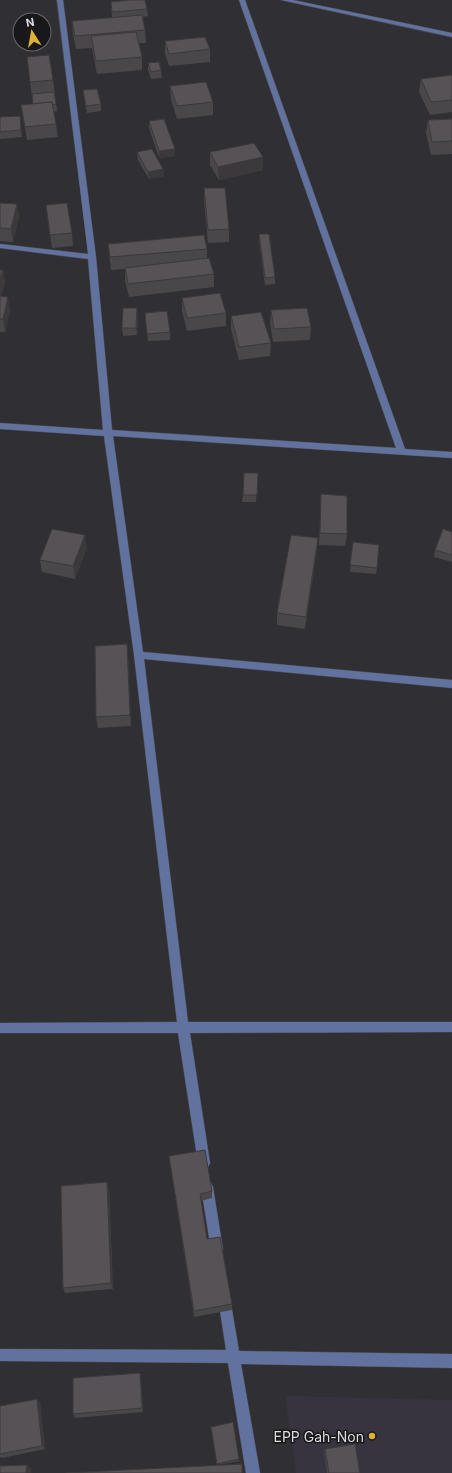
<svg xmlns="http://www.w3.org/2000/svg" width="452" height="1473" viewBox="0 0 452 1473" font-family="Inter,sans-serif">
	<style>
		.built { fill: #37343f }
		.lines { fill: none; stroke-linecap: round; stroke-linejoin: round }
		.minor-casing { stroke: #4c4b4f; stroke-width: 1 }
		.minor { fill: #62729f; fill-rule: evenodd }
		.wall { fill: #4a474a }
		.shaded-wall { fill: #3c393c }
		.building { fill: #565256; stroke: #3c393c }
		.poi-dot { fill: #ddb133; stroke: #181719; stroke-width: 1.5 }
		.labels { text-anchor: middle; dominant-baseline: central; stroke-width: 3; stroke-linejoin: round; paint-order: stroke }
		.near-poi-label { font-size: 14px; fill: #dedee1; stroke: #181719; text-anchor: end }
	</style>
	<rect width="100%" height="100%" fill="#302f33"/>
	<polygon class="built" points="285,1396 452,1400 452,1473 296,1473"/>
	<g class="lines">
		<defs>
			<g id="minor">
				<polygon points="57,0 63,0 96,257 112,430 396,448 239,0 245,0 405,449 452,452 452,458 113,436 143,652 452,680 452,688 144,659 188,1022 452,1022 452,1032 190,1033 210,1163 208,1167 204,1169 200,1167 198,1163 178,1033 0,1033 0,1023 177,1022 134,655 104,436 0,429 0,423 103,430 88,259 0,248 0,244 88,254"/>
				<polygon points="281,0 293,0 452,33 452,37"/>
				<polygon points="207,1181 211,1183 213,1187 223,1250 221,1254 217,1256 213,1254 211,1250 201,1187 203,1183"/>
				<polygon points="224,1292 228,1294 230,1298 239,1351 452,1354 452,1368 241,1364 260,1473 246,1473 228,1363 0,1361 0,1349 226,1350 218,1298 220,1294"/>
			</g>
		</defs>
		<use href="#minor" class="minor-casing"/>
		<use href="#minor" class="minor"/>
	</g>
	<g class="wall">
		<polygon points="111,2 147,9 148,16 142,17 145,30 146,43 139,43 142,57 142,70 97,74 92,48 76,49 73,34 72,21 112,18"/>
		<polygon points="165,41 210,49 210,62 169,66 165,54"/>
		<polygon points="148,63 161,70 162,78 151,79 148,70"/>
		<polygon points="452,75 452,112 430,115 419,92 421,79"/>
		<polygon points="53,80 57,111 54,112 58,137 27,140 21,105 33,104 30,82"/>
		<polygon points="170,86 213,102 213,115 177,119 171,99"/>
		<polygon points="83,90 101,104 101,111 87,113"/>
		<polygon points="0,117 20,123 22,137 0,139"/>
		<polygon points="452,119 452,154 431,155 426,133 428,120"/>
		<polygon points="149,121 175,156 159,158 149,128"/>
		<polygon points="137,152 163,169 164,176 149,179 138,160"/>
		<polygon points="210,152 263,170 219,180 210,165"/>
		<polygon points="204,188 229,229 229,242 208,243 204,201"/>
		<polygon points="0,203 17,204 19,217 13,242 0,241"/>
		<polygon points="46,205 72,233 73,246 52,248"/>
		<polygon points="259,234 275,277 275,284 265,285 259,241"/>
		<polygon points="108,244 207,249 207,258 214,274 214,287 129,297 125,281 125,269 111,270"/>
		<polygon points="0,270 3,270 5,283 1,296 10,310 5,332 0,332"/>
		<polygon points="182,298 226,313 226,326 187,331 182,311"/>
		<polygon points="271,310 311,327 310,340 273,342 270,323"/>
		<polygon points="145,313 170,332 170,340 148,341"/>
		<polygon points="138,315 137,335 123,336 122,328"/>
		<polygon points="231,316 271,343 270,356 239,360 231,329"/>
		<polygon points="258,473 256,502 242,502 243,495"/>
		<polygon points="321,494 347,534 345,546 319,545"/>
		<polygon points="452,532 452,562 434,557 435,550"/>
		<polygon points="318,538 317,550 305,629 277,625 277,613"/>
		<polygon points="353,542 377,568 376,574 350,572"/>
		<polygon points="87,547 75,579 42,572 40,560"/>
		<polygon points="127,644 128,656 131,726 98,728 96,717"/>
		<polygon points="169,1156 212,1191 212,1198 201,1201 207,1239 232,1304 232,1310 194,1317"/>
		<polygon points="107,1182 109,1190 113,1289 65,1293 63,1288"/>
		<polygon points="141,1377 143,1412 75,1418 73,1414"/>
		<polygon points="40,1403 45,1449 2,1458 0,1457 0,1406"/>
		<polygon points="211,1429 239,1459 239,1461 217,1465"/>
		<polygon points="325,1449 360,1473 327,1473 324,1451"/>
	</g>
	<g class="shaded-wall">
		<polygon points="175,149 175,156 159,158 159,151"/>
		<polygon points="263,157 263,170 219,180 218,167"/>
		<polygon points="163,169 164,176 149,179 148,172"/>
		<polygon points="17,204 19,217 13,242 11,229"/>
		<polygon points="3,270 5,283 0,300 0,280"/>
		<polygon points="8,297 10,310 5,332 3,319"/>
		<polygon points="137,308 138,315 137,335 136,328"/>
		<polygon points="85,535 87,547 75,579 73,566"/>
		<polygon points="318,538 317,550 305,629 306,617"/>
		<polygon points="127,644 128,656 131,726 130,715"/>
		<polygon points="107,1182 109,1190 113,1289 111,1283"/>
		<polygon points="140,1373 141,1377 143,1412 142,1408"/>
		<polygon points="37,1399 40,1403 45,1449 42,1446"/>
		<polygon points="27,1465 31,1469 31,1473 26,1473"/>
	</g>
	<g class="building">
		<polygon points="129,0 145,0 147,9 112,12 111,2"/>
		<polygon points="142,15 145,30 75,36 72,21"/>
		<polygon points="136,32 142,57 96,61 91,36"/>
		<polygon points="205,37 210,49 169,54 165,41"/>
		<polygon points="49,55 53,80 30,82 27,57"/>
		<polygon points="159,62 161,70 151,72 148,63"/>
		<polygon points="452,75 452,100 431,102 421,79"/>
		<polygon points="206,82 213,102 177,106 170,86"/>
		<polygon points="97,89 101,104 86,106 83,90"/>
		<polygon points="54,92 56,104 53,105 52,102 33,104 32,94"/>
		<polygon points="52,102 56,124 25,127 21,105"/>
		<polygon points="20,116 21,130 0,132 0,117"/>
		<polygon points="164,119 175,149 159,151 149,121"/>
		<polygon points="452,119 452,141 432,142 428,120"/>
		<polygon points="254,143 263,157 218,167 210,152"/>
		<polygon points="152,149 163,169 148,172 137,152"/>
		<polygon points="204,188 225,188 229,229 208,230"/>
		<polygon points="0,203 17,204 11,229 0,228"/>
		<polygon points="67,203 72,233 50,235 46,205"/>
		<polygon points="259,234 269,234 275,277 265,278"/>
		<polygon points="204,235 207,249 110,257 108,244"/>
		<polygon points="209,258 214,274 128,284 125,268"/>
		<polygon points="0,270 3,270 0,280"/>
		<polygon points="220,293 226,313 187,318 182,298"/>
		<polygon points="0,296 8,297 3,319 0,319"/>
		<polygon points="123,308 137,308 136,328 122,328"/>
		<polygon points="307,308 311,327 274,329 271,310"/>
		<polygon points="167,311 170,332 147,334 145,313"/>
		<polygon points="261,312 271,343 239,347 231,316"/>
		<polygon points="244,473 258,473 257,495 243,495"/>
		<polygon points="321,494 347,496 347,534 320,533"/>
		<polygon points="52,529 85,535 73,566 40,560"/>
		<polygon points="443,529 452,532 452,555 435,550"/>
		<polygon points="291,535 318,538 306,617 277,613"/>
		<polygon points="353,542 379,545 377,568 350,565"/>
		<polygon points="127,644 130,715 96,717 95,646"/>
		<polygon points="205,1150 212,1191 200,1194 207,1239 220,1237 232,1304 194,1311 169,1156"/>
		<polygon points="107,1182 111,1283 63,1288 61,1186"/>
		<polygon points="140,1373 142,1408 73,1414 73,1378"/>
		<polygon points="37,1399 42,1446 0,1454 0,1406"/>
		<polygon points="233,1422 239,1459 217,1464 211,1427"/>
		<polygon points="355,1444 360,1473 329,1473 325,1449"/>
		<polygon points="242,1464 242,1473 66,1473"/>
		<polygon points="27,1465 26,1473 0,1473 0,1466"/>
	</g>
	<circle class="poi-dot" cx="372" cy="1436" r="4"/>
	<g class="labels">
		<g class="near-poi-label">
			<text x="364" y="1436">EPP Gah-Non</text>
		</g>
	</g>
	<g transform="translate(32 32) rotate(349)"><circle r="19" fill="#181719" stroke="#676769"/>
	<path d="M0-3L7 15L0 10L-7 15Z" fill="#ddb133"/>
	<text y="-6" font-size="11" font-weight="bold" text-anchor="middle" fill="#dedee1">N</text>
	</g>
</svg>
